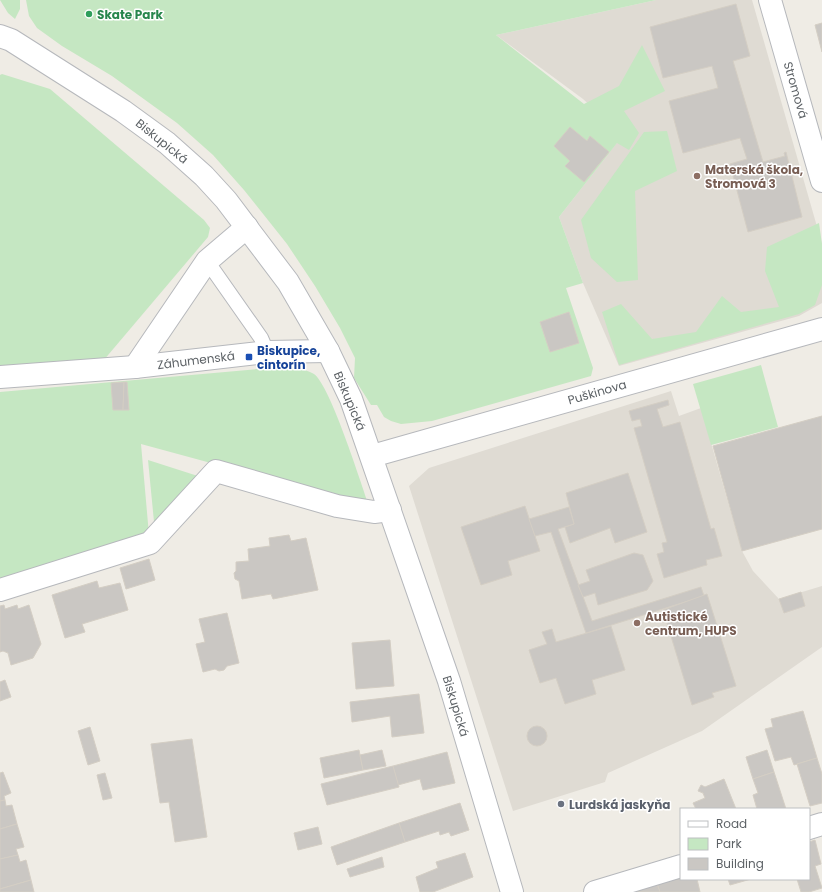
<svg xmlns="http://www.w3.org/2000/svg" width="822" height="892" viewBox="0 0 822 892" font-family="Poppins,sans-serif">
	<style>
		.education { fill: #dfdbd3 }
		.green { fill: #c5e7c2 }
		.building { fill: #cac7c3; stroke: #d4cec4 }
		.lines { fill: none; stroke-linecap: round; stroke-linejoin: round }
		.service-casing { stroke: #b6b8bc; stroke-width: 16 }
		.minor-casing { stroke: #b6b8bc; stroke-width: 24 }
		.tertiary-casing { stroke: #b6b8bc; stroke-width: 24 }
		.service { stroke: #fff; stroke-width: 14 }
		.minor { stroke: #fff; stroke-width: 22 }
		.tertiary { stroke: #fff; stroke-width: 22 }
		.leisure-dot { fill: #2e9e5b; stroke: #fff; stroke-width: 1.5 }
		.education-dot { fill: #8d6e63; stroke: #fff; stroke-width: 1.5 }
		.transit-dot { fill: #1a4fb4; stroke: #fff; stroke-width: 1.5 }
		.worship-dot { fill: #6b7280; stroke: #fff; stroke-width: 1.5 }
		.labels { text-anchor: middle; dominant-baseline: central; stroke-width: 3; stroke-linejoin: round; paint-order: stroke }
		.leisure-label { font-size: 12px; font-weight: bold; fill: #27864d; stroke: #fff; text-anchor: start }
		.street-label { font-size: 12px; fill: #5d6266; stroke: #fff }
		.education-label { font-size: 12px; font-weight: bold; fill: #785e54; stroke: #fff; text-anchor: start }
		.transit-label { font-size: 12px; font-weight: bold; fill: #164399; stroke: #fff; text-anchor: start }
		.worship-label { font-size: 12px; font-weight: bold; fill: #5b616d; stroke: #fff; text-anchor: start }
	</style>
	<rect width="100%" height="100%" fill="#efece5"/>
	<g class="education">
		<polygon points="656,0 752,0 822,244 822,303 799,316 619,366 583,283 559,217 623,135 583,99 496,35"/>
		<polygon points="671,391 679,416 701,408 742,551 753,571 779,599 822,586 822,647 702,731 608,773 605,782 513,811 409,486 429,468"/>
	</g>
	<g class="green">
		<polygon points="0,0 20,0 20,9 15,19 8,13"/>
		<polygon points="26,0 656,0 496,35 584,104 619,86 642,45 665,91 624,111 639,133 629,150 617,143 559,217 583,283 566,288 593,368 591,376 432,421 401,424 391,421 384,417 377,405 371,405 354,378 355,358 340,328 315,286 287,244 244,190 213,155 177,123 112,76 62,46 37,28 29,16"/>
		<polygon points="2,74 50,89 204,220 210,228 208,237 103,361 0,366 0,75"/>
		<polygon points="667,131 677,171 635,191 638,280 617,282 591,258 581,220 644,132"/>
		<polygon points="819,223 822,244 822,285 815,305 799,314 619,365 602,312 621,304 652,339 696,332 722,296 741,312 779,307 765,271 767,247"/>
		<polygon points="761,365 778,427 711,445 693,384"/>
		<path d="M291 366C298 369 308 370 314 374 330 385 361 483 369 506L141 444 149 535 0 582V392Z"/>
		<polygon points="148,460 201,477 155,532"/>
	</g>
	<g class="building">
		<polygon points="736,4 750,56 733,61 763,162 785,156 784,153 786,152 802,217 748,232 730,164 747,159 740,138 683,153 669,101 718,88 712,66 663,78 650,27"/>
		<polygon points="822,23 822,52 815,25"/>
		<polygon points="570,127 587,141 590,136 609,152 584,182 565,166 570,161 554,146"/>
		<polygon points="569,312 579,343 550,352 540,322"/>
		<polygon points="124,382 123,410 113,410 111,383"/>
		<polygon points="124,382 127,382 129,410 123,410"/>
		<polygon points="668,400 669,405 657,409 663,427 680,422 711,529 714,528 722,556 706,560 707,565 703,566 664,578 657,554 664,552 662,543 667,542 634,428 642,426 640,419 632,421 629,411"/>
		<polygon points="822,416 822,529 742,551 713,446"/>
		<polygon points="628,473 647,532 615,543 610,528 570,543 565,527 574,524 566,493"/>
		<polygon points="525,506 540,551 508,561 512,575 481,585 461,527"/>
		<polygon points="569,507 574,524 558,529 592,621 701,587 704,596 586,633 551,532 535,536 529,519"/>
		<polygon points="289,535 291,541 306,538 318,590 273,599 271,594 242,599 239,581 235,579 234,573 236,571 236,562 249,561 248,549 270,546 269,538"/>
		<polygon points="634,553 643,555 653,581 647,590 598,605 595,593 583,597 578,585 590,581 586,570"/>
		<polygon points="149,559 155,580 126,589 120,568"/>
		<polygon points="97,581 99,588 120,583 128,610 82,624 85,632 65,638 52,595"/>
		<polygon points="801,592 805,606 784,613 779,599"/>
		<polygon points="707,594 736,686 712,693 714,697 692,705 663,610"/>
		<polygon points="4,605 5,609 17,605 18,609 29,605 41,644 33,658 11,665 8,653 3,651 0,652 0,606"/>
		<polygon points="227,613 239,663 227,666 224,670 219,671 215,669 203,672 196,644 205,642 199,619"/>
		<polygon points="611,626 625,670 592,680 596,694 565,704 556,678 540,683 529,650 547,644 542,632 552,629 556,642"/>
		<polygon points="390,640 394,686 356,689 352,643"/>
		<polygon points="5,680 11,697 0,701 0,682"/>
		<polygon points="419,694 424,733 392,737 390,716 352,722 350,702"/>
		<polygon points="803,711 817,758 794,765 791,757 775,761 765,729 773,727 771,719"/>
		<circle cx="537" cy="736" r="10"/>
		<polygon points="90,727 100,761 88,765 78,731"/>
		<polygon points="192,739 207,837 175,842 169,802 160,803 151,744"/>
		<polygon points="359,750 363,770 324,778 320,758"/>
		<polygon points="382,750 386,766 363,770 360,755"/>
		<polygon points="767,750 774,772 753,779 746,757"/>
		<polygon points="447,752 455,783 423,790 420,779 398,785 393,766"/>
		<polygon points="817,758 822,774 822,803 810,806 797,764"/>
		<polygon points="393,766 399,787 327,805 321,784"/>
		<polygon points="3,772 11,793 4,796 5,800 0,801 0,773"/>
		<polygon points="774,772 786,809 757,809 753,795 758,793 753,779"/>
		<polygon points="105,773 112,798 103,800 97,775"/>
		<polygon points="724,779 736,809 696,809 693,803 705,798 703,793 698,791 701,785 705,787"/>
		<polygon points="5,800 6,806 12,805 17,824 0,829 0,801"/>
		<polygon points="460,803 469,830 451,836 449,832 440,835 439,831 405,842 399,823"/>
		<polygon points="399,823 405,842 337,865 331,847"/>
		<polygon points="17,824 24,847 16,849 18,855 0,859 0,829"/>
		<polygon points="318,827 322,844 298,850 294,833"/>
		<polygon points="815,840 821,864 815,866 822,888 809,892 801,892 797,879 809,879 809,842"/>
		<polygon points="465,853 473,877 433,892 420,892 416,877 438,868 436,862"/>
		<polygon points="18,855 20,862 26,860 31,880 0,889 0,859"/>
		<polygon points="382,857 384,867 350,877 347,869"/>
		<polygon points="681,873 681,879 697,879 700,892 660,892 656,881"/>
		<polygon points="728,879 751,879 730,885"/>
		<polygon points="31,880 34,892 0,892 0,889"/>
		<polygon points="656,881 660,892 617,892"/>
	</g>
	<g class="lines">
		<defs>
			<polyline id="service" points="207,261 261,338 267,352"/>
			<g id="minor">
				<polyline points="770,0 822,181"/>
				<polyline points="135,367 207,261 247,227"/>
				<polyline points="0,377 135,367 267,352 328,351"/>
				<polyline points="372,456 822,329"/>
				<polyline points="0,590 150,543 216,471 337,506 374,512 390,510"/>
				<polyline points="809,828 822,824"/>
				<polyline points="595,892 681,866"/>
			</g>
			<polyline id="tertiary" points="0,36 11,40 123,111 167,143 204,176 226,200 288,282 328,351 351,399 449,681 512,892"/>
		</defs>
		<use href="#service" class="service-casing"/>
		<use href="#minor" class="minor-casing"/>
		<use href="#tertiary" class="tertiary-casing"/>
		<use href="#service" class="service"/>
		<use href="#minor" class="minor"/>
		<use href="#tertiary" class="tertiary"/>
	</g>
	<circle class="leisure-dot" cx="89" cy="14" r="4"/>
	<g class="education-dot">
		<circle cx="697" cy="176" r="4"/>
		<circle cx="637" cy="623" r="4"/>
	</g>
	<rect class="transit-dot" x="245" y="353" width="8" height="8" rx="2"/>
	<circle class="worship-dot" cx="561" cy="804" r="4"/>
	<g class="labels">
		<g class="leisure-label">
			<text x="97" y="14">Skate Park</text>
		</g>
		<g class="street-label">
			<text transform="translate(796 90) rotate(74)">Stromová</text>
			<text transform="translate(162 141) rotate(39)">Biskupická</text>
			<text transform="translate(196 360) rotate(-7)">Záhumenská</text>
			<text transform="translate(597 392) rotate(-16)">Puškinova</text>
			<text transform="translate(350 401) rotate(67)">Biskupická</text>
			<text transform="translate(456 706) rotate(73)">Biskupická</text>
		</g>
		<g class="education-label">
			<text x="705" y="169">Materská škola,<tspan x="705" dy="14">Stromová 3</tspan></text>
			<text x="645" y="616">Autistické<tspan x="645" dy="14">centrum, HUPS</tspan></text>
		</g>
		<g class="transit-label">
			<text x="257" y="350">Biskupice,<tspan x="257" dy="14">cintorín</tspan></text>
		</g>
		<g class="worship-label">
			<text x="569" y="804">Lurdská jaskyňa</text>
		</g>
	</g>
	<rect x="680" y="808" width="130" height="72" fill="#ffffff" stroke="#bec0c2"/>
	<rect x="688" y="821" width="20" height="6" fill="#ffffff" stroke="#bec0c2"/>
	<text x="716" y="828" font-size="12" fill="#5d6266">Road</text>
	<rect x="688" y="838" width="20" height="12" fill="#c5e7c2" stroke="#bec0c2"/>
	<text x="716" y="848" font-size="12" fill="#5d6266">Park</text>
	<rect x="688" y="858" width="20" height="12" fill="#cac7c3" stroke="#bec0c2"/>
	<text x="716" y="868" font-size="12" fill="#5d6266">Building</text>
</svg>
